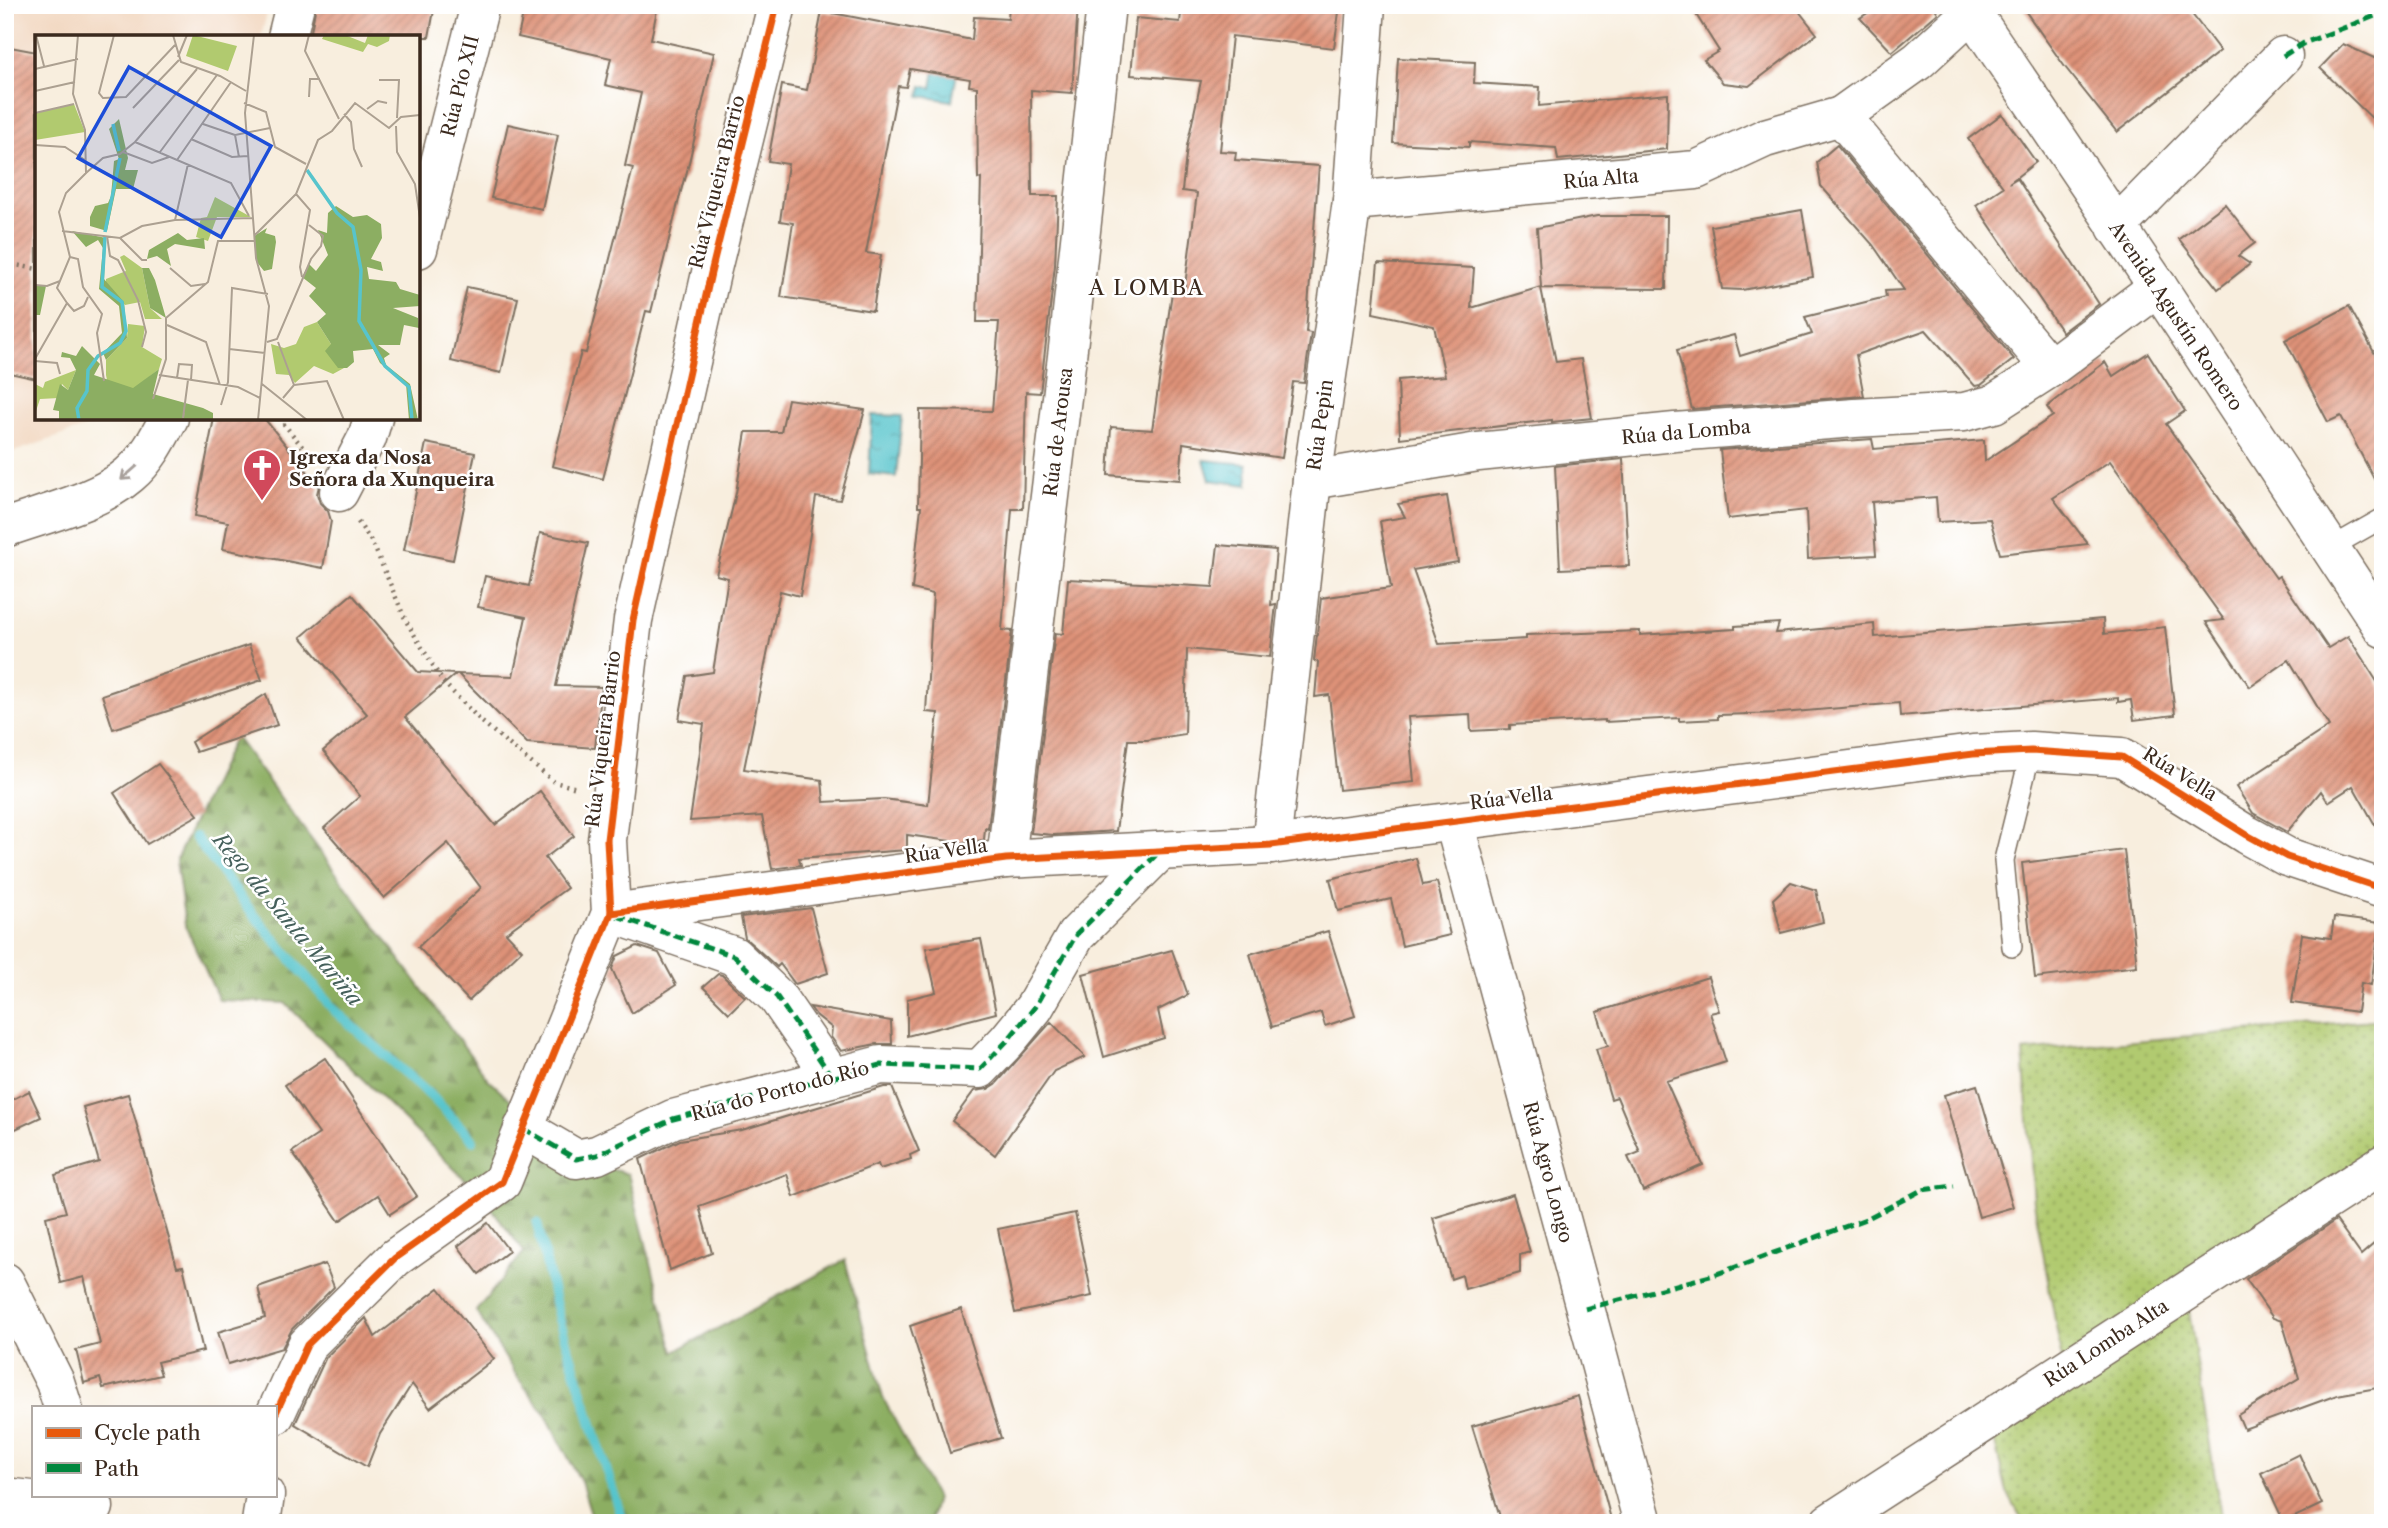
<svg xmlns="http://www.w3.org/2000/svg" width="2388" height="1528" viewBox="0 0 2388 1528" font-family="'Libre Caslon Text',serif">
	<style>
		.built { fill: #f1d5bd }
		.grass { fill: url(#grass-dots); stroke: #767a46; stroke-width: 2 }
		.forest { fill: url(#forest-firs); stroke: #646c40; stroke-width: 2 }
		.water { fill: url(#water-ripples); stroke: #497775; stroke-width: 2 }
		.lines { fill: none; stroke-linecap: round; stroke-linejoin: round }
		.stream { stroke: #57c4cc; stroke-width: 10 }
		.building { fill: url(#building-hatch) }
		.lane-casing { stroke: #7d6f61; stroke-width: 22 }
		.street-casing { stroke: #7d6f61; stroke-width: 41 }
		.secondary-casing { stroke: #7d6f61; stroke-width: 41 }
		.path { stroke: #7d6f61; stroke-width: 4.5; stroke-dasharray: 2 5; stroke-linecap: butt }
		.lane { stroke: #fff; stroke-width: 19 }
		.street { stroke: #fff; stroke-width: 38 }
		.secondary { stroke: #fff; stroke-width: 38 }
		.quiet { stroke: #00873e; stroke-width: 5; stroke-dasharray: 10 5; stroke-linecap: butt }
		.cycleway-casing { stroke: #fff; stroke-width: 11 }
		.cycleway { stroke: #e8590c; stroke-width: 7 }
		.oneway { stroke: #a79f9a }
		.labels { text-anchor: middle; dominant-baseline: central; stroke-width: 5; stroke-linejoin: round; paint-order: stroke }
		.street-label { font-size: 19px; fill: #3b2a1e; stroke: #fff }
		.poi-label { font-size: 19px; font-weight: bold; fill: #3b2a1e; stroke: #fff; text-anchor: start }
		.neighbourhood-label { font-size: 21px; letter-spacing: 2px; fill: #3b2a1e; stroke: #fff }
		.water-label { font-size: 21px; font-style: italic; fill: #45605b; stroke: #fff }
		.inset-river { fill: none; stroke: #57c4cc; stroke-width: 3.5 }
		.inset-road { fill: none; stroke: #aca091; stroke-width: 2 }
		.view { fill: #1d4ed8; fill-opacity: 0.15; stroke: #1d4ed8; stroke-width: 3.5 }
		.inset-edge { fill: none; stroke: #3b2a1e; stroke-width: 3.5 }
	</style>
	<defs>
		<pattern id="grass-dots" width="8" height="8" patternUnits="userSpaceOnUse" patternTransform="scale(1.75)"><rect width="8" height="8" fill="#b1ca6f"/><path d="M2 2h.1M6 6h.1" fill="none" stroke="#91a45b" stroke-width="1.8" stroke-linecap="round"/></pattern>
		<pattern id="forest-firs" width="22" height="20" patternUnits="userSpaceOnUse" patternTransform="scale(1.75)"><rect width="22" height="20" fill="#8cae62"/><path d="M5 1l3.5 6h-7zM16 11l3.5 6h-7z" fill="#748e50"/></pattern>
		<pattern id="water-ripples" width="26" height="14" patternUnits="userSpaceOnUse" patternTransform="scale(1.75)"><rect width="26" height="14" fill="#57c4cc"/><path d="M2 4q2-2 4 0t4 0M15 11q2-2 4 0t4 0" fill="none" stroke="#499fa5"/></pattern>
		<pattern id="building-hatch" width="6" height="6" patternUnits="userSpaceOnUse" patternTransform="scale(1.75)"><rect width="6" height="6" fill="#de9278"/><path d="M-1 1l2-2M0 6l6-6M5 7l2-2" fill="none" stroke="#b57762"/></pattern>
	</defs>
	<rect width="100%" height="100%" fill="#fff"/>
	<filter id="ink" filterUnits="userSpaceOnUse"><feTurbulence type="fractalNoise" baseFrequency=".0143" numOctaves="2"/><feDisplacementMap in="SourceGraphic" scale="14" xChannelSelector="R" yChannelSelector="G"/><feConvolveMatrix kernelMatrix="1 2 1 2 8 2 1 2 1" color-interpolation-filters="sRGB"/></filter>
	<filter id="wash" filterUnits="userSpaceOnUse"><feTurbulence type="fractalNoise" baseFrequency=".00686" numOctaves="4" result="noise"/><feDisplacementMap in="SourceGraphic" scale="28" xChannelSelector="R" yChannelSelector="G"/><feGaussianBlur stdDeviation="1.57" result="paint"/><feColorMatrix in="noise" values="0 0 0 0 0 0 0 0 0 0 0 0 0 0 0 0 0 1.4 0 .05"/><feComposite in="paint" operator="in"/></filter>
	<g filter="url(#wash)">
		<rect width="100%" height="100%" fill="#f8eede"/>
		<polygon class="built" points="5,5 269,5 261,37 37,37 37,418 99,418 89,426 5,455"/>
		<polygon class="grass" points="2383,1019 2383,1164 2186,1292 2222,1523 2024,1523 2007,1492 1989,1420 2064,1371 2034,1202 2023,1051"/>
		<polygon class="forest" points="235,736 488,1079 576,1159 628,1174 674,1352 845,1260 883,1398 936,1498 929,1523 594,1523 581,1482 546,1415 518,1378 476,1311 524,1252 483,1197 285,1003 219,1000 185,925 176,860"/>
		<g class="water">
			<polygon points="938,52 960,56 952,101 920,96 922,86 932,88"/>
			<polygon points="872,415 902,416 896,477 869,474"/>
			<polygon points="1204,460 1247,464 1248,485 1210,480"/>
		</g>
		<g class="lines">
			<g class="stream">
				<polyline points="195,837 250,910 334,1010 433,1098 473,1140"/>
				<polyline points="537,1223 559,1319 623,1523"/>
			</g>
		</g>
		<g id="blocks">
			<g class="building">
				<polygon points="316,5 435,5 429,37 310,37"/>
				<polygon points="525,5 658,5 651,39 714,53 685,180 684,179 651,312 646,311 603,479 552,466 581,352 586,353 633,168 625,166 641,93 605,85 611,58 518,37"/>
				<polygon points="1009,5 1078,5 1072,93 1031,90 1032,196 1058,196 1055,265 1040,393 1026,392 1023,509 1012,509 1002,630 1012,631 988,829 985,828 984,840 964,843 907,835 907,850 799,858 801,865 772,869 762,816 690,821 704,724 679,720 687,676 713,672 728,578 716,575 736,493 746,432 781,432 788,399 865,410 840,500 816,497 800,596 780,591 744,769 822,780 824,802 884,799 928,805 938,713 926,712 933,594 912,589 921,507 918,507 920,410 992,411 999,322 977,322 981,178 978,179 977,87 969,86 970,79 910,69 906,87 898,86 866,253 881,255 873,311 781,297 793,223 780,221 788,164 768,161 782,85 807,90 822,11 972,40 974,17 1008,19"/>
				<polygon points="1182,5 1284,5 1339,12 1334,48 1232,36 1220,151 1236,152 1235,160 1319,166 1306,332 1311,333 1304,383 1293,382 1282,458 1183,443 1180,480 1108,475 1111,427 1152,430 1172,292 1184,293 1197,193 1182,191 1187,146 1201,81 1131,75 1136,18 1180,22"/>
				<polygon points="1690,5 1794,5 1817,34 1749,86 1723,83 1704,60 1719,51"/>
				<polygon points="1880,5 1933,5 1938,13 1892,52 1860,18"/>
				<polygon points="2021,5 2185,5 2220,51 2117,132 2065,67"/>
				<polygon points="2343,44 2383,62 2383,129 2320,68"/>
				<polygon points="5,46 37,52 37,379 5,372"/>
				<polygon points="1398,58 1475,62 1474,83 1540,87 1539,106 1668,94 1667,149 1558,160 1556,148 1469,142 1469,147 1393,143"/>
				<polygon points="2002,114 2036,162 2009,183 2017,178 2099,304 2062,332 1976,205 2003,187 1968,139"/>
				<polygon points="508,124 558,135 542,209 491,198"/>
				<polygon points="1837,145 2014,359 1981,385 1975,386 1926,330 1856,355 1864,396 1692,409 1677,350 1734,335 1740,356 1812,334 1805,317 1886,297 1885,291 1904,290 1873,245 1821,186 1817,162"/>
				<polygon points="2225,204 2255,243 2238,256 2250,264 2218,289 2179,239"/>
				<polygon points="1802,210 1813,277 1742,290 1722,289 1711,226"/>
				<polygon points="1597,216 1667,216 1666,289 1541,288 1556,362 1581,359 1592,418 1552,422 1552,420 1400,438 1398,380 1445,376 1434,326 1373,313 1378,263 1474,268 1471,308 1541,287 1537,228"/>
				<polygon points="467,287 518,298 501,373 451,361"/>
				<polygon points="2349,306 2383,369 2383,496 2341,416 2328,422 2285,340"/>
				<polygon points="2148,353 2185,411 2166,424 2276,578 2279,576 2328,648 2348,636 2383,691 2383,839 2353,786 2328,802 2321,791 2287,832 2253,813 2236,787 2329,726 2289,660 2250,687 2206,622 2224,620 2110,461 2053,498 2088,544 2000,554 1990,519 1938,522 1936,497 1872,502 1876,555 1808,559 1806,510 1728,519 1720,450 1872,439 1874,449 1984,440 1985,461 2053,416 2047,407 2105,362 2113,376"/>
				<polygon points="214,418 264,418 319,486 317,494 320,503 328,511 331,521 323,568 223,549 228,522 195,516"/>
				<polygon points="426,443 475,453 453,560 404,550"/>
				<polygon points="1623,459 1629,566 1560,569 1555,466"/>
				<polygon points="1447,496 1458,562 1413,570 1439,644 1526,639 1526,635 1640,631 1640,635 1735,629 1735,626 1779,623 1776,633 1874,624 1875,637 2103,619 2104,634 2165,627 2175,715 2134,720 2131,700 2118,702 2118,698 1900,716 1899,703 1782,713 1718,715 1718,719 1679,721 1679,718 1605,722 1605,720 1510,725 1510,729 1471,731 1470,714 1408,717 1414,782 1339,790 1329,695 1315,697 1318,662 1314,661 1321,598 1391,588 1380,521 1405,517 1398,504"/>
				<polygon points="540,533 588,543 556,686 602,687 595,748 527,743 458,674 513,676 526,617 478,607 485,576 529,586"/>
				<polygon points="1218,545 1276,550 1271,605 1276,604 1270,657 1187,649 1185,734 1147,740 1128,740 1116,831 1054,835 1031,833 1055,633 1063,634 1068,579 1213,587"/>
				<polygon points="352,594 418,672 456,674 405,717 495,825 540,791 574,836 545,858 567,888 506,933 522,950 469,1001 418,947 481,888 448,843 384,898 324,828 360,796 323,751 367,714 301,637"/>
				<polygon points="249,645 262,680 113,729 102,695"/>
				<polygon points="266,694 277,725 196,752 191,742"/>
				<polygon points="158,764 198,815 147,844 114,793"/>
				<polygon points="2124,850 2137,966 2035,978 2022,863"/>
				<polygon points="1416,858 1423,885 1437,882 1450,935 1402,946 1391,899 1338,911 1330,879"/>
				<polygon points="1791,882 1816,890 1823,922 1781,933 1773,899"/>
				<polygon points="811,908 828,973 795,984 780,964 777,967 745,938 741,917"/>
				<polygon points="2334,917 2380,923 2371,985 2361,983 2357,1012 2292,1003 2302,934 2331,938"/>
				<polygon points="1328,931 1355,1016 1325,1026 1321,1012 1272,1027 1250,954"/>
				<polygon points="981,939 996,1013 907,1036 907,999 936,992 926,948"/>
				<polygon points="637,946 659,953 676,985 632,1013 612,969 617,956"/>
				<polygon points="1172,950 1188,995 1158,1010 1164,1038 1104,1057 1083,974"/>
				<polygon points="718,974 722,975 745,997 729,1013 703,987"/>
				<polygon points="1708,977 1719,1011 1710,1013 1726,1062 1666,1081 1703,1165 1643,1191 1628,1157 1640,1152 1617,1097 1611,1099 1596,1049 1608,1046 1597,1012"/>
				<polygon points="810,1007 891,1021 892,1044 876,1044 841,1051 831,1037 832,1028 816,1015"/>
				<polygon points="1051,1022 1085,1057 1054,1071 995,1155 952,1121 974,1091 988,1089 996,1084"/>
				<polygon points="325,1058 417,1196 390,1214 378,1195 339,1221 292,1152 319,1134 285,1085"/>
				<polygon points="1977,1085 2013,1207 1979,1217 1944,1095"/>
				<polygon points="884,1087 892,1087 919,1151 910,1155 911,1159 880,1169 878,1164 794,1197 787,1174 699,1206 712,1253 670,1270 640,1159 680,1140 742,1130"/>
				<polygon points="29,1091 41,1117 5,1134 5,1103"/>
				<polygon points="128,1094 177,1267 183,1266 203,1351 157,1362 161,1375 103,1388 100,1378 84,1383 76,1350 100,1344 84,1277 61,1283 46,1217 66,1212 55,1175 99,1162 83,1107"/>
				<polygon points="1513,1194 1530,1252 1520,1255 1520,1273 1465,1289 1462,1275 1451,1279 1433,1218"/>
				<polygon points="1075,1213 1092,1296 1015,1313 998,1229"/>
				<polygon points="2336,1220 2361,1255 2383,1236 2383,1387 2337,1395 2244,1429 2238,1415 2299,1378 2282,1321 2273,1318 2246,1279"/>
				<polygon points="488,1223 509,1251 479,1274 458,1246"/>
				<polygon points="325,1264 334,1287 292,1329 282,1348 228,1364 218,1332 265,1318 258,1287"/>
				<polygon points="439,1288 494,1359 430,1408 412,1384 380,1434 367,1467 295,1424 326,1357 366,1318 375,1337"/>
				<polygon points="961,1309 1001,1438 950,1453 910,1326"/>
				<polygon points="1578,1396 1612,1523 1502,1523 1472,1426"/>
				<polygon points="2299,1454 2322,1504 2284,1522 2261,1473"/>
			</g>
		</g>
	</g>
	<g filter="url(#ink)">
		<use href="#blocks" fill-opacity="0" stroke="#7d6f61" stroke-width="2"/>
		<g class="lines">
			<defs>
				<g id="lane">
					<polyline points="2330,548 2383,518"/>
					<polyline points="2012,947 2004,860 2031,751"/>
				</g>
				<g id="street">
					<polyline points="1979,5 1918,61 1841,116 2050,368"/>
					<polyline points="287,37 295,5"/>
					<polyline points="1352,201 1696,170 1765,138 1841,116"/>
					<polyline points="2116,227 2283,56"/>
					<polyline points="418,249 480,5"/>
					<polyline points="1312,480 1478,452 1675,432 1855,418 1964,412 1994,404 2050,368 2158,287"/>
					<polyline points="339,492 367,438 373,418"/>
					<path d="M5 528C43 514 98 502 129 475 147 460 158 439 169 418"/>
					<polyline points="1454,822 1643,1523"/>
					<polyline points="1271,845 1312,480 1352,201 1366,5"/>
					<polyline points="1006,859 1068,348 1106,5"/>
					<polyline points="611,913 1006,859 1271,845 1973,754 2031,751 2122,757 2247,835 2287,857 2383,889"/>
					<polyline points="616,915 734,956 777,997 832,1077"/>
					<polyline points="523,1128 576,1159 597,1155 673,1119 881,1065 980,1069 1007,1041 1034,1008 1076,935 1160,851"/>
					<polyline points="5,1282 55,1382 63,1407"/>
					<polyline points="275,1415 307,1345 395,1258 502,1182 611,913 607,840 633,620 711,273 777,5"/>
					<polyline points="5,1497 94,1507"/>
					<polyline points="261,1523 265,1495"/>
					<polyline points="1829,1523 2383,1164"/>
				</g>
				<polyline id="secondary" points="1967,5 2158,287 2383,628"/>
			</defs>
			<use href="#lane" class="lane-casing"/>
			<use href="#street" class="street-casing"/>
			<use href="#secondary" class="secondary-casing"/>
			<g class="path">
				<polyline points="5,263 37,269"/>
				<polyline points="279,418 314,461"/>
				<polyline points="358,522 373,544 406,621 443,682 481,721 554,782 577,788"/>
			</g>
			<use href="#lane" class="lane"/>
			<use href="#street" class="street"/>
			<use href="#secondary" class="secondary"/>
			<g class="quiet">
				<polyline points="2283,56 2304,43 2383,13"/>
				<polyline points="617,916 734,956 777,997 832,1077"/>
				<polyline points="523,1128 576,1159 597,1155 673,1119 881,1065 980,1069 1007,1041 1034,1008 1076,935 1160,851"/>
				<polyline points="1585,1309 1714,1275 1866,1219 1922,1190 1954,1186"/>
			</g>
			<defs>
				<g id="cycleway">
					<polyline points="611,913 1006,859 1271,845 1973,754 2031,751 2122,757 2247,835 2287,857 2383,889"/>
					<polyline points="275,1415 307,1345 395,1258 502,1182 611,913 607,840 633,620 711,273 777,5"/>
				</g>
			</defs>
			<use href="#cycleway" class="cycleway-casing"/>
			<use href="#cycleway" class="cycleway"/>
		</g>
		<defs><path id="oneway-shaft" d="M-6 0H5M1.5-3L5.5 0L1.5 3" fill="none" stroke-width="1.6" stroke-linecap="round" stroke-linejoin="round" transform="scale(1.75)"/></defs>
		<use class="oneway" href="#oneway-shaft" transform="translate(129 473) rotate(139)"/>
	</g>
	<defs>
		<symbol id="church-pin" viewBox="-11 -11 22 30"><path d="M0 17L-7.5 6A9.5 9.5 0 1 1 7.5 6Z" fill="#d1495b" stroke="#fff"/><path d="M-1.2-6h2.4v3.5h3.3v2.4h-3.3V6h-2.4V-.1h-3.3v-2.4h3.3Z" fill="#fff"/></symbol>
	</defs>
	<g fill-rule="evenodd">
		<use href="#church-pin" x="240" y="446" width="44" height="60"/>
	</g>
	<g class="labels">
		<g class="street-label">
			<text transform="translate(460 86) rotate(-76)">Rúa Pío XII</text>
			<text transform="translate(1601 179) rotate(-5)">Rúa Alta</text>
			<text transform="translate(717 182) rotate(-76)">Rúa Viqueira Barrio</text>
			<text transform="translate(2176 316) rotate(56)">Avenida Agustín Romero</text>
			<text transform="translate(1320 425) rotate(-82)">Rúa Pepin</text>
			<text transform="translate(1058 432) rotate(-83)">Rúa de Arousa</text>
			<text transform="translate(1686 432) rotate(-5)">Rúa da Lomba</text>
			<text transform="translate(603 739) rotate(-83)">Rúa Viqueira Barrio</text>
			<text transform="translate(2180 774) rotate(32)">Rúa Vella</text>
			<text transform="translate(1511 798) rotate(-7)">Rúa Vella</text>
			<text transform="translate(946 851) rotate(-8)">Rúa Vella</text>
			<text transform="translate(780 1091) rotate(-15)">Rúa do Porto do Río</text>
			<text transform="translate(1548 1172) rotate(75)">Rúa Agro Longo</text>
			<text transform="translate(2106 1343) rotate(-33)">Rúa Lomba Alta</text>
		</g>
		<g class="poi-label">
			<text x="289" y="457">Igrexa da Nosa<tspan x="289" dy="22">Señora da Xunqueira</tspan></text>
		</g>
		<g class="neighbourhood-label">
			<text x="1147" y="287">A LOMBA</text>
		</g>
		<g class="water-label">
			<text transform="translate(288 919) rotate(50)">Rego da Santa Mariña</text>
		</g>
	</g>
	<g transform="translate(35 35)">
		<rect width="385" height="385" fill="#f8eede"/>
		<path d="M289 0H310L330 8 333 0H355L354 6 342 12 333 9 328 17 287 4ZM180 162 216 182H182L173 206 161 202 166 183 172 182ZM89 220 107 233 115 273 127 284H110L105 267 90 270 71 249V244L91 236 85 222ZM282 287 296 309 295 321 309 333 298 339 279 331 260 348 254 340 241 339 236 309 249 313 261 309 269 292ZM93 289 110 291 107 312 127 324 124 334 96 356 73 350 71 340V325L92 303ZM41 335 33 355 27 349 24 363 5 364 0 379V349L8 353 10 347Z" fill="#b1ca6f"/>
		<path d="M84 84 93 123 90 135H103L98 154H81L72 196 55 191V182L60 171 73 168 76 161 79 126 84 124 74 94ZM301 171 318 182 332 180 346 189 347 203 336 224 346 227 348 236 332 232 334 244 361 247 365 254 385 260V271L358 273 383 283 384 293 369 290 365 310H343L355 319 349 323 351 330 375 349 383 385H374L371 349 345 328 338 314 318 316 319 327 312 333H303L290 316 296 309 282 287 291 279 274 261 281 253 267 242 274 229 281 236 293 220 283 195 292 198 293 178ZM232 193 230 198 240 201 241 207 237 234 229 236 221 226 219 201ZM37 196 71 203 69 244 89 267 92 303 71 325 68 318 87 298 84 271 64 254 68 213 63 205 51 212ZM143 198 152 205 169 203 170 214 140 209 132 214 136 231 122 221 112 224 114 215ZM107 233H114L120 245 131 283 115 273ZM0 250 11 251 5 280H0ZM47 311 65 329 59 340 98 353 124 334 118 359 168 373 178 378V385H24V376L18 375 25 349 33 355 41 335 35 323 26 322 27 317 41 321Z" fill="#8cae62"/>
		<path d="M158 0 202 11 193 36 151 21ZM39 69 50 97 0 105V78Z" fill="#b1ca6f"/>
		<path class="inset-river" d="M78 89 84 116M272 135 302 178 318 192 326 235 324 286 350 331 374 352 377 385M70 197 85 123M44 385 42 373 52 356 53 335 63 321 85 308 91 296 87 267 67 252 70 202"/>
		<path class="inset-road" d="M1 0 9 31M79 0 64 58 68 63 91 62 140 10M138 0 146 27 185 41 211 56M219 0 210 78 221 223 234 271 223 385M274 0 270 16 304 84M143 22 152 0M0 34 43 24M344 45H364L362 83M0 56 40 47M274 62 275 44H285M209 68 231 77 240 112 271 129M98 73 144 25M332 74 343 66 352 68M0 78 39 69M309 79 316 87 319 114 327 132M168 89 200 100M361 91 362 117 380 149 385 183M156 104 197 122 213 121M100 107 196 148 214 181M0 110 30 112 50 125M88 117 117 128 134 122M125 117 182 40M204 122 200 100 235 93M142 125 196 47M51 138 68 123 85 119 100 107 162 34M140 185 153 129M27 196 85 203 107 191 140 185 218 183M72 201 75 221 83 225 103 265 111 297 107 312M219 201 261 159M85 203 107 225H112M35 222 43 224 48 252 67 279 62 298 69 346M135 233 156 251 170 249M267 242 265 232 275 175 261 159 283 105 297 96 320 68 354 93 366 82 385 80M0 250 12 251 25 246M32 268 39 276 49 271 53 262M132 290 171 307 185 350M232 307 242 304 276 224 286 211 288 201 274 190M243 307 259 350 248 363M194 314 230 318M0 324 32 268 22 253 35 222 24 177 31 158 51 138 50 95 38 59 43 0M0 326 22 328 25 339M124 340 203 352 225 363M142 343 144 329 157 330 156 345M227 349 272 385M259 350 292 346 309 385M118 364 131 324V283L173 247 183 206H220M186 370 193 347 197 253 233 259M149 378 148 383 153 345"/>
		<path class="view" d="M94 32 236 111 186 202 43 123Z"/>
		<rect width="385" height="385" class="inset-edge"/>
	</g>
	<rect width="2388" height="1528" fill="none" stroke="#fff" stroke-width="28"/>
	<rect x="32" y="1406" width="245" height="91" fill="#ffffff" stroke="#b1aaa5" stroke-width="2"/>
	<rect x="46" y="1428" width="35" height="10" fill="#e8590c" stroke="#b1aaa5" stroke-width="2"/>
	<text x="94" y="1440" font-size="21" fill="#3b2a1e">Cycle path</text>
	<rect x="46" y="1463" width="35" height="10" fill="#00873e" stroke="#b1aaa5" stroke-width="2"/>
	<text x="94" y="1476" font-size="21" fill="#3b2a1e">Path</text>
</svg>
